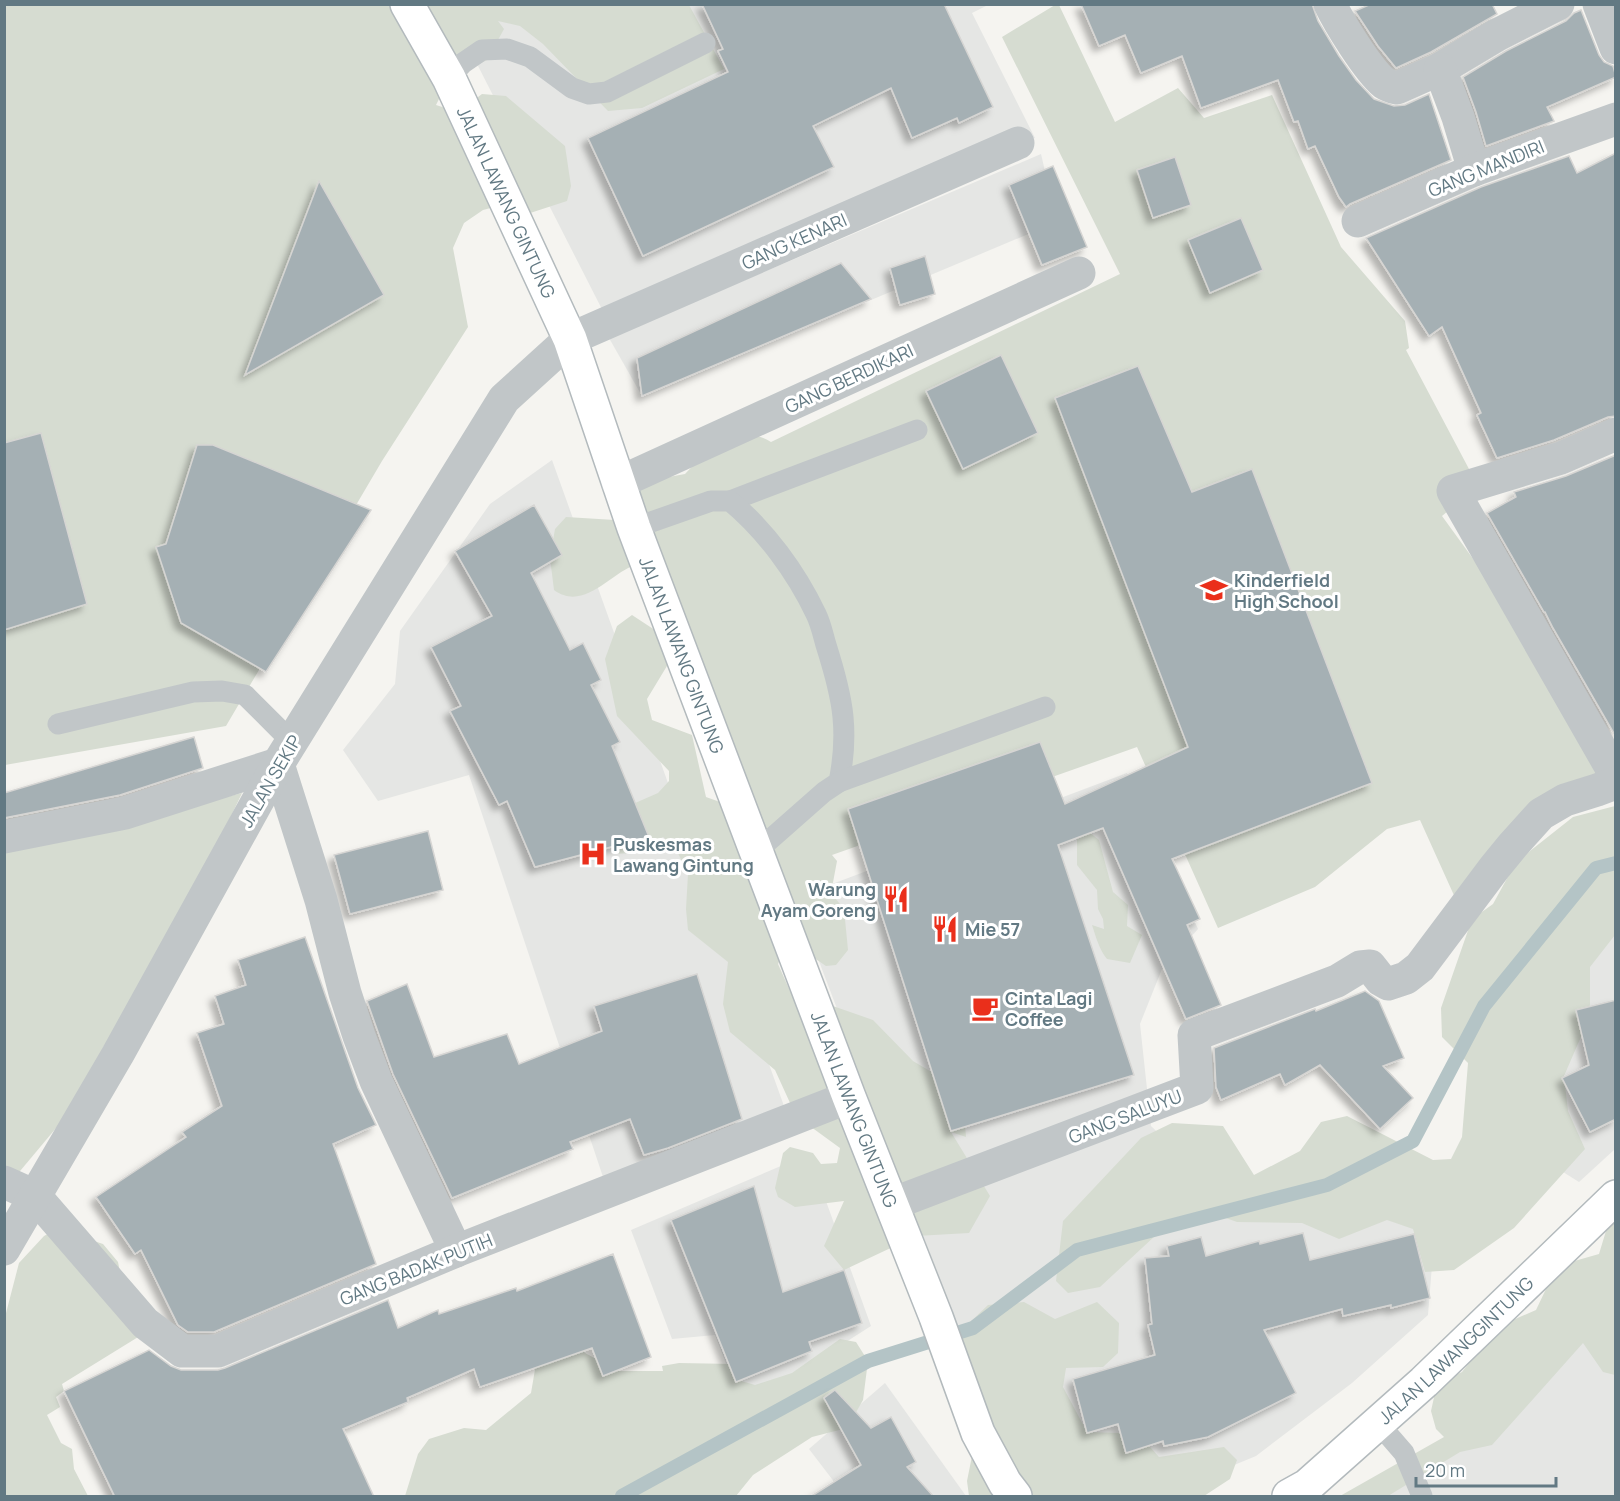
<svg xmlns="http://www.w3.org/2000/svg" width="1620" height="1501" viewBox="0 0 1620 1501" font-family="Manrope,sans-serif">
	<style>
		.built { fill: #e5e6e4 }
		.green { fill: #d6dcd1 }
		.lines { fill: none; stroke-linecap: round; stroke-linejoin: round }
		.stream { stroke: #b4c4c6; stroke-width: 14 }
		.building { fill: #a5b0b4; stroke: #d6d5d3; stroke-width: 1.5; filter: url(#shadow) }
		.secondary-casing { stroke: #b3babd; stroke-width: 36 }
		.lane { stroke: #c1c6c8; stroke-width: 21 }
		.street { stroke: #c1c6c8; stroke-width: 33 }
		.secondary { stroke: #fff; stroke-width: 33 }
		.labels { text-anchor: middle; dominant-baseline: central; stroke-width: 6; stroke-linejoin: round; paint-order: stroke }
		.street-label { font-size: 18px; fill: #627983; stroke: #fff }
		.poi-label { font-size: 18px; font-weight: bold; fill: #627983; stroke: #fff; text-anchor: start }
	</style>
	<defs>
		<filter id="shadow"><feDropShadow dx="-5.5" dy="5.5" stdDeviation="3" flood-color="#0004"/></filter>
	</defs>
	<rect width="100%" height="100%" fill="#f5f4f0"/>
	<g class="built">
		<polygon points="447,5 988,5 972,13 1035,138 610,325"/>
		<polygon points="1041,154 1057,222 642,396 609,338"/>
		<polygon points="552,460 784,1106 606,1186 469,775 378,801 343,750 395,684 400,631 490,504"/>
		<polygon points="1127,773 1198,929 1162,969 1140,1024 1151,1126 1235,1207 1342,1197 1422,1226 1433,1253 1428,1315 1352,1383 1256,1456 1159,1496 992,1417 795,898"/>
		<polygon points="1615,933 1615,1149 1579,1182 1544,1160 1561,987"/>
		<polygon points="809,1154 871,1326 743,1408 715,1335 672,1339 631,1230"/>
		<polygon points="1602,1318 1615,1337 1615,1496 1360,1496 1515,1402"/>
		<polygon points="885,1383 966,1496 845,1496 809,1449"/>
	</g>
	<g class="green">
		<polygon points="5,5 689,5 724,69 642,108 608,111 543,44 520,26 498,21 504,29 487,60 449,79 436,105 458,112 482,94 506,96 565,146 571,186 567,201 524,215 498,206 483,210 464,223 453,248 468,327 382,461 226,726 5,765"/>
		<path d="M1055 5H1059L1115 122 1178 88 1204 118 1272 95 1341 247 1405 321 1409 348 1406 350 1478 486 1442 516 1564 684 1600 777 1530 812 1457 902 1420 820 1387 829 1315 887 1218 928 1137 747 832 855 837 861 831 893 844 909 848 950 836 965 826 966 801 949 783 953 778 964 790 991 873 1020 913 1061 962 1090 966 1137 951 1132 990 1196 969 1233 916 1236 844 1270 824 1246 844 1201 795 1207 778 1197 775 1188 783 1153 790 1147 813 1153 821 1164 837 1163 840 1148 796 1116 775 1070 730 1032 723 1004 728 962 688 930 686 909 688 874 676 849 663 837 634 853 612 854 626 807 658 793 669 781V771L617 716 605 659 617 626 632 615 670 640V661L647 699 652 720 692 735 706 797 720 802 741 796 656 562C650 562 643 562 637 564 610 573 584 612 554 590L550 558 555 529 566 517 615 520 627 510 625 485 685 474 721 436C738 435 757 432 771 442L1120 274 1002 37Z"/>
		<polygon points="242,793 118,1054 5,1189 5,853"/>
		<polygon points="1615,806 1615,935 1590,967 1590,1016 1564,1076 1568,1111 1585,1149 1514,1228 1454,1270 1425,1272 1413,1229 1387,1220 1339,1239 1302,1223 1237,1222 1209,1212 1156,1235 1100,1287 1068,1293 1056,1281 1063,1221 1141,1138 1172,1123 1223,1126 1254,1175 1300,1151 1321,1122 1347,1116 1433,1160 1451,1159 1462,1137 1468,1063 1442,1037 1441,1008 1472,919 1493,904 1516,862 1573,817"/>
		<path d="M1089 832 1099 840 1113 892 1128 905 1127 926 1142 935 1130 963 1107 959C1099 949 1096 937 1092 925L1104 929 1103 919 1098 909 1097 890 1077 865V834Z"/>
		<polygon points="1615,1215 1615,1375 1603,1372 1583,1343 1492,1445 1460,1452 1388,1496 1340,1496 1444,1437 1436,1429 1431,1411 1437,1384 1462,1372 1497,1327 1536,1310 1557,1266 1599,1254 1609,1221"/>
		<polygon points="63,1226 82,1237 103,1244 118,1262 127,1306 143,1334 62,1384 64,1391 56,1397 60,1407 47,1415 61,1443 72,1449 74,1469 88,1496 5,1496 5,1317 19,1263 44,1236"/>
		<polygon points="1024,1302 1055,1319 1097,1302 1119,1323 1118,1353 1103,1367 1066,1368 1063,1387 1087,1432 1120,1433 1126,1426 1133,1428 1159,1457 1224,1447 1237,1460 1230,1479 1204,1496 969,1496 967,1481 977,1431 955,1357 964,1328 988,1305"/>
		<polygon points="566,1327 585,1353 619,1371 663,1371 662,1366 679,1363 734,1364 738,1380 755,1385 792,1373 840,1339 856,1342 868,1361 863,1400 847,1428 812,1437 753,1475 736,1496 405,1496 418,1454 429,1439 464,1428 486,1430 531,1393 540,1340"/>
	</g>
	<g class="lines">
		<polyline class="stream" points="622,1496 868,1361 973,1328 1077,1250 1327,1185 1413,1141 1484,1006 1596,868 1616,863"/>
	</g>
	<g class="building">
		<polygon points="702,4 944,4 993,107 959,123 957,118 912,138 891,88 813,126 834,167 643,256 588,138 728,72 718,51 723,49"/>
		<polygon points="1081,4 1312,4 1318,21 1339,56 1356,80 1374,99 1394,106 1405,105 1429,94 1451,160 1350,204 1346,207 1339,197 1315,146 1308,149 1298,121 1294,122 1278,80 1201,108 1182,56 1141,73 1125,35 1099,46"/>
		<polygon points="1371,4 1492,4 1497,14 1431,52 1396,68 1378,46 1355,11"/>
		<polygon points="1581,10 1599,55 1604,62 1613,66 1616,77 1547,107 1554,121 1486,146 1476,112 1463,77 1506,51 1566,21 1574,13"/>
		<polygon points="1616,153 1616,416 1608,417 1554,440 1497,458 1477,415 1481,413 1442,327 1429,336 1366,238 1481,187 1569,156 1577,173"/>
		<polygon points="1175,157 1191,205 1153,218 1137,170"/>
		<polygon points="1053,166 1087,247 1042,265 1009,185"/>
		<polygon points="319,181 384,295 245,375"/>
		<polygon points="1241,218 1263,270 1210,293 1188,240"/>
		<polygon points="925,256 935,294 900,305 890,268"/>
		<polygon points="841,263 871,299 642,396 637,358"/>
		<polygon points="1001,355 1038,433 963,469 926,391"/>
		<polygon points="1138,366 1192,492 1252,469 1372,783 1172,859 1200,919 1187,925 1221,1005 1186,1019 1103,828 1058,845 1134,1075 951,1131 848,809 1040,742 1065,804 1188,747 1055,398"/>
		<polygon points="41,433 87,604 4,630 4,443"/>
		<polygon points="197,445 213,445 371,510 266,672 181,623 156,547 166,544"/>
		<polygon points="1616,455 1616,737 1553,628 1545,612 1544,612 1487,513 1516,497 1514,492 1566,476"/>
		<polygon points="534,505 562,555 531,573 570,650 583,643 601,680 591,685 620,742 612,746 649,837 535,867 507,801 499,805 450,711 461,706 431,647 492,616 455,551"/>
		<polygon points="194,737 203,768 120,795 4,818 4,793"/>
		<polygon points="428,831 443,890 350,914 334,855"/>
		<polygon points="305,937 358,1088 376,1125 333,1144 376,1264 214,1332 188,1332 178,1325 141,1250 135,1254 96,1197 186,1137 182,1132 222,1106 197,1033 224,1024 215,996 246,985 238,960"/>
		<polygon points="697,974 742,1119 668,1148 644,1155 630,1119 570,1142 573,1149 452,1198 393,1074 367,1001 407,984 434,1057 507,1034 519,1064 602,1031 594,1006"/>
		<polygon points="1365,991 1379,1001 1404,1058 1383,1066 1413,1098 1380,1129 1320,1065 1285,1085 1280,1074 1221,1100 1216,1087 1214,1048 1315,1009 1316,1011"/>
		<polygon points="1616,1000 1616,1119 1590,1132 1562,1078 1589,1065 1576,1010"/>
		<polygon points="754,1186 783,1292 844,1270 862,1323 809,1342 812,1351 736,1382 671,1220"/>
		<polygon points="1303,1233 1310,1260 1414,1234 1430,1298 1391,1308 1391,1305 1343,1316 1342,1309 1264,1330 1296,1393 1208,1437 1164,1446 1163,1441 1126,1453 1118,1424 1087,1433 1073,1379 1155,1355 1148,1325 1152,1324 1145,1258 1169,1256 1167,1246 1201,1237 1206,1256 1259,1241 1260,1244"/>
		<polygon points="613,1254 651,1357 603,1376 592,1348 480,1387 474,1369 407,1398 408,1402 343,1429 374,1497 115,1497 64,1391 149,1350 171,1366 181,1370 218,1370 225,1368 388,1300 398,1328 438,1310 439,1314 516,1288 517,1291"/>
		<polygon points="835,1390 871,1428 891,1417 916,1462 907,1467 934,1497 810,1497 861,1465 824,1398"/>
	</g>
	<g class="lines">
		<defs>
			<g id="secondary">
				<path id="s1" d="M407 4 449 78 570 339 634 528 849 1097 936 1317 978 1433 1005 1483 1015 1496"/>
				<path id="s2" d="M1289 1496 1307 1486 1424 1382 1616 1197"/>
			</g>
		</defs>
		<use href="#secondary" class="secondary-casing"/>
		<g class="lane">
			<polyline points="449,78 463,63 482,50 507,49 530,57 572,88 589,94 607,92 705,43"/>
			<polyline points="730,501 917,430"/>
			<path d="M634 528 711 501H730C766 531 796 572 816 614 821 624 823 635 826 645 833 667 841 695 843 717 845 738 843 762 839 782L824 792 756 852"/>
			<polyline points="58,724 193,692 222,691 245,695 292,742"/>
			<polyline points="839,782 1045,707"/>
			<polyline points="1378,1423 1404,1453 1422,1496"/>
		</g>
		<g class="street">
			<path d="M1330 4C1339 23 1368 70 1384 83 1387 85 1392 87 1397 88L1440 69 1497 35 1558 4"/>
			<polyline points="1599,4 1616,48"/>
			<polyline points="1440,69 1458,117 1474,170"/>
			<polyline points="1358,221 1474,170 1616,119"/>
			<polyline points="1616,434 1561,458 1453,491 1616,776"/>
			<polyline points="618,483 1079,273"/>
			<polyline points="4,837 125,813 278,764 321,900 345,993 359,1036 376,1081 456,1251"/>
			<polyline points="4,1182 35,1196 145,1323 182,1351 218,1351 456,1251 849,1097"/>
			<polyline points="892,1204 1197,1088 1194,1035 1337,981 1360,967 1370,966 1381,980 1388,984 1406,978 1420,967 1495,867 1513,845 1541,814 1565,800 1597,790 1616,783"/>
			<polyline points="4,1249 118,1054 278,764 504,399 570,339 1018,143"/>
		</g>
		<use href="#secondary" class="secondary"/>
	</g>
	<defs>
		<symbol id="school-bare" viewBox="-9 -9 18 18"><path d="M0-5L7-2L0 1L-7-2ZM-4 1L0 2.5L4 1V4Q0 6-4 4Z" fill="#ea2f1b" stroke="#fff" stroke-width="2.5" paint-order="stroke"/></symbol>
		<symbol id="hospital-bare" viewBox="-9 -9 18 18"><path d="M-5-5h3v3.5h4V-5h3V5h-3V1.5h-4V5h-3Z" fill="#ea2f1b" stroke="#fff" stroke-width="2.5" paint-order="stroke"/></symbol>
		<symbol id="restaurant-bare" viewBox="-9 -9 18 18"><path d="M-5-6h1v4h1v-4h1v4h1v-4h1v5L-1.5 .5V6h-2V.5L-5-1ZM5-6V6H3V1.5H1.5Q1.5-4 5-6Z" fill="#ea2f1b" stroke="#fff" stroke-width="2.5" paint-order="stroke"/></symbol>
		<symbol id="cafe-bare" viewBox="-9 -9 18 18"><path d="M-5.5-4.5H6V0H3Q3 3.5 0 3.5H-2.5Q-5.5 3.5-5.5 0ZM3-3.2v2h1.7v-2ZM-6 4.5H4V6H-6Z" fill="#ea2f1b" stroke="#fff" stroke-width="2.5" paint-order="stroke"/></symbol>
	</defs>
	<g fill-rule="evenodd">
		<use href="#school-bare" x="1195" y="571" width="38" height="38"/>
		<use href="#hospital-bare" x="574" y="835" width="38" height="38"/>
		<use href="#restaurant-bare" x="877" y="880" width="38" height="38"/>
		<use href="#restaurant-bare" x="926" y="910" width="38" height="38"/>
		<use href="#cafe-bare" x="966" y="989" width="38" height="38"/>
	</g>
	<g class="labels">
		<g class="street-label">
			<text transform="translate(1486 168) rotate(-22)">GANG MANDIRI</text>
			<text stroke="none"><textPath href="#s1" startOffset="222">JALAN LAWANG GINTUNG</textPath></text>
			<text transform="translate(794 241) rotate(-24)">GANG KENARI</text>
			<text transform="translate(849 378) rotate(-25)">GANG BERDIKARI</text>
			<text stroke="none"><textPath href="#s1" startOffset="708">JALAN LAWANG GINTUNG</textPath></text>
			<text transform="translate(270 781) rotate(-60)">JALAN SEKIP</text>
			<text stroke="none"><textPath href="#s1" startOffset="1194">JALAN LAWANG GINTUNG</textPath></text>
			<text transform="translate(1125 1116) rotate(-21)">GANG SALUYU</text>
			<text transform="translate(416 1269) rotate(-22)">GANG BADAK PUTIH</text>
			<text stroke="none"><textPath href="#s2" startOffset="222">JALAN LAWANGGINTUNG</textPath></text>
		</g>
		<g class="poi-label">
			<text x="1234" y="580">Kinderfield<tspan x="1234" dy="21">High School</tspan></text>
			<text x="613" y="844">Puskesmas<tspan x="613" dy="21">Lawang Gintung</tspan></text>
			<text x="876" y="889" text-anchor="end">Warung<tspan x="876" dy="21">Ayam Goreng</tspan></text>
			<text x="965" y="929">Mie 57</text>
			<text x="1005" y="998">Cinta Lagi<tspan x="1005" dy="21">Coffee</tspan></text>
		</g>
	</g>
	<rect width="1620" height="1501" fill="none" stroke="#627983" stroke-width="12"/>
	<path d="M1416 1477v9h140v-9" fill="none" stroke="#627983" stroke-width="3"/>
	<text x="1425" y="1477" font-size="18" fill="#627983" stroke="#ffffff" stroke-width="4.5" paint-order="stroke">20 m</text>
</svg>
